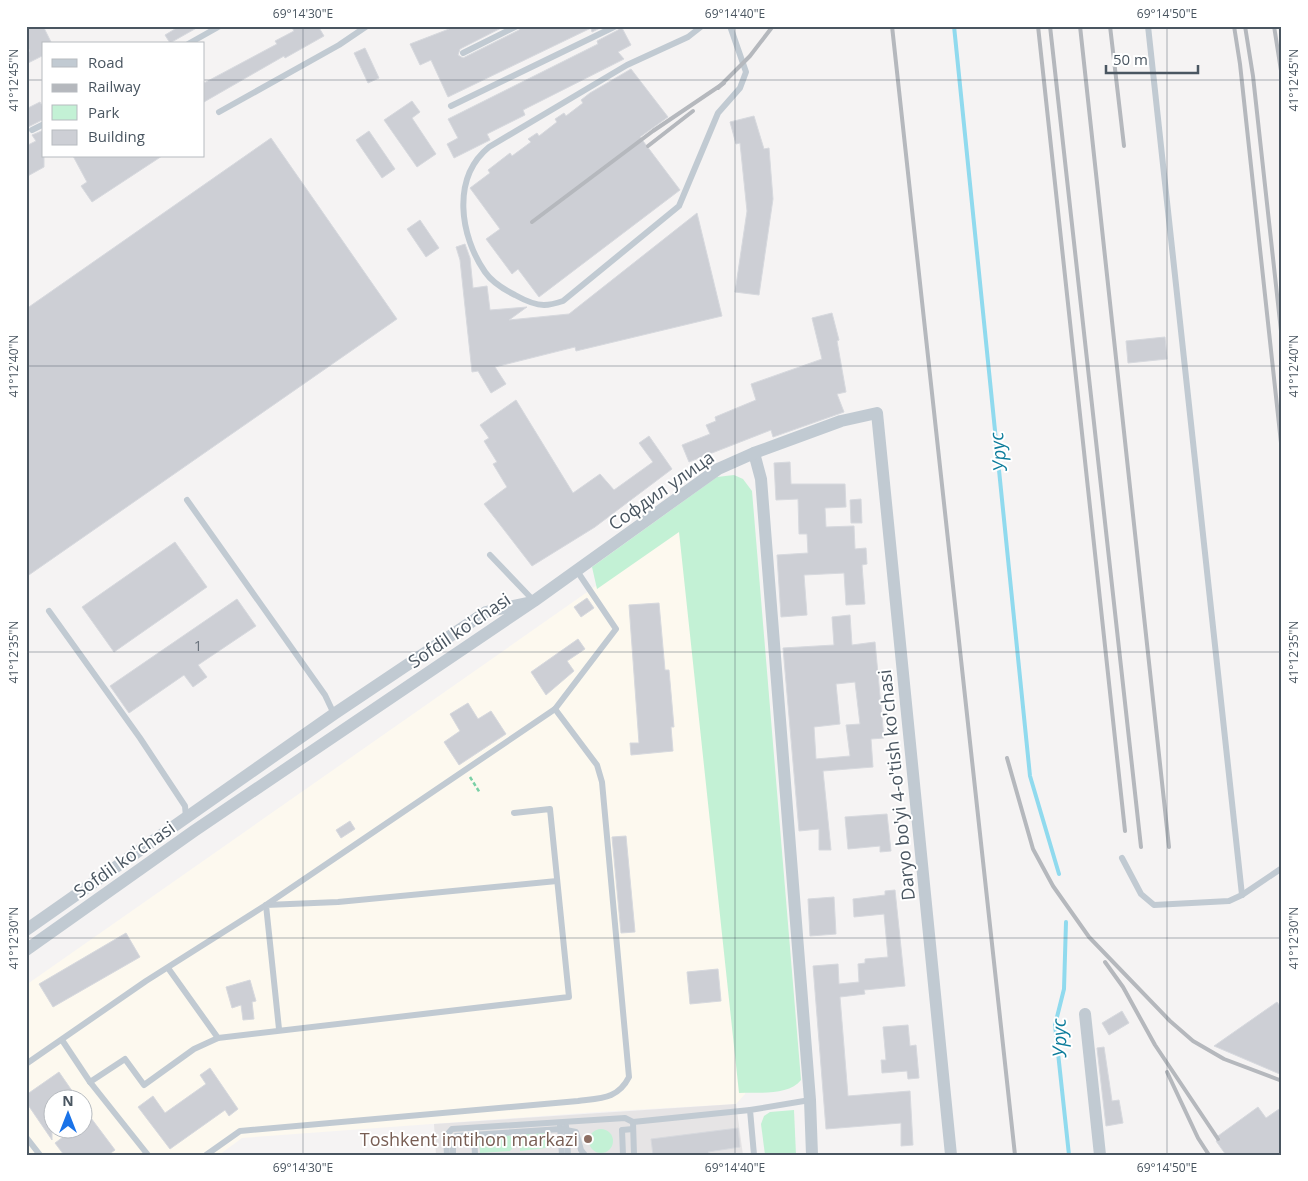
<svg xmlns="http://www.w3.org/2000/svg" width="1308" height="1181" viewBox="0 0 1308 1181" font-family="'Open Sans',sans-serif">
	<style>
		.commercial { fill: #fdf9ef; fill-rule: evenodd }
		.education { fill: #e6e4e5 }
		.green { fill: #c3f1d5 }
		.lines { fill: none; stroke-linecap: round; stroke-linejoin: round }
		.stream { stroke: #90daee; stroke-width: 4 }
		.building { fill: #cdcfd5; stroke: #d7d9de; fill-rule: evenodd }
		.path { stroke: #7ad0a6; stroke-width: 2.5; stroke-dasharray: 4 2.5; stroke-linecap: butt }
		.lane { stroke: #c1cad2; stroke-width: 6 }
		.street { stroke: #c1cad2; stroke-width: 12 }
		.rail { stroke: #b5b8bd; stroke-width: 4 }
		.ticks { fill: none; stroke: #4a5661; stroke-width: 1; stroke-opacity: 0.45 }
		.education-dot { fill: #8d6e63; stroke: #fff; stroke-width: 2 }
		.labels { text-anchor: middle; dominant-baseline: central; stroke-width: 4; stroke-linejoin: round; paint-order: stroke }
		.number-label { font-size: 15px; fill: #6b747e }
		.street-label { font-size: 18px; fill: #4a5661; stroke: #fff }
		.education-label { font-size: 18px; fill: #785e54; stroke: #fff; text-anchor: end }
		.water-label { font-size: 19px; font-style: italic; fill: #0c7c9b; stroke: #fff }
		.neatline { fill: none; stroke: #4a5661; stroke-width: 2 }
		.ticks-label { font-size: 12px; text-anchor: middle; fill: #4a5661 }
	</style>
	<rect width="100%" height="100%" fill="#f5f3f3"/>
	<path class="commercial" d="M683 525 745 1094 736 1104 597 1112 242 1138 219 1155H26V985ZM52 1098H82V1128H52Z"/>
	<polygon class="education" points="736,1104 743,1155 436,1155 434,1124"/>
	<g class="green">
		<path d="M734 475 743 479 752 491 801 1080C789 1096 758 1092 739 1093L679 532 597 589 592 567 717 477Z"/>
		<polygon points="794,1110 796,1155 765,1155 761,1124 764,1116 770,1112"/>
		<circle cx="601" cy="1141" r="12"/>
		<polygon points="544,1133 548,1136 546,1148 520,1151 520,1138 522,1134"/>
		<polygon points="509,1135 512,1138 512,1149 510,1151 480,1153 479,1137"/>
	</g>
	<g class="lines">
		<g class="stream">
			<polyline points="954,26 1030,776 1059,874"/>
			<polyline points="1066,922 1064,989 1055,1025 1069,1155"/>
		</g>
	</g>
	<g class="building">
		<polygon points="26,26 43,26 52,44 44,44 44,55 26,64 26,53 30,51 26,44"/>
		<polygon points="180,26 200,26 170,43 165,35"/>
		<polygon points="291,26 318,26 324,36 285,58 284,56 204,102 204,83 277,44 275,41 294,31"/>
		<polygon points="447,26 505,26 460,49 458,55 463,58 519,30 522,26 604,26 592,32 591,28 448,97 431,60 420,65 410,44 449,29"/>
		<polygon points="621,26 631,45 618,52 624,59 523,110 525,115 487,134 490,140 454,158 447,144 458,138 448,119 598,44 597,41 618,30"/>
		<polygon points="365,48 379,78 368,83 354,53"/>
		<polygon points="631,69 668,117 640,137 680,190 539,297 518,269 512,274 486,239 500,229 470,188 490,173 488,170 510,153 512,156 531,142 528,139 537,133 539,136 557,122 555,119 564,113 566,116 583,103 581,100 590,93"/>
		<polygon points="412,101 420,112 412,118 436,154 417,167 384,120"/>
		<polygon points="40,102 44,109 44,119 28,127 26,109"/>
		<polygon points="754,116 764,149 769,148 773,199 759,295 735,292 747,211 740,143 736,144 730,122"/>
		<polygon points="44,130 44,167 26,177 26,146 36,141 32,135"/>
		<polygon points="369,131 395,169 382,178 356,140"/>
		<polygon points="271,138 397,319 26,577 26,309"/>
		<polygon points="73,156 162,156 92,202 81,186 87,182"/>
		<polygon points="697,213 722,316 576,351 575,347 495,367 506,384 491,393 478,371 472,372 460,260 456,247 465,244 470,258 473,288 487,286 490,310 527,307 509,320 569,314"/>
		<polygon points="420,220 439,248 426,257 407,229"/>
		<polygon points="832,313 839,340 837,341 846,392 837,394 844,412 773,437 771,430 689,462 682,445 710,434 706,425 716,421 715,417 756,400 751,384 822,359 812,318"/>
		<polygon points="1165,337 1167,359 1128,363 1126,341"/>
		<polygon points="516,400 573,493 600,474 614,490 653,462 639,443 649,436 672,469 595,527 532,566 484,504 507,487 493,464 497,462 484,441 489,438 480,425"/>
		<polygon points="790,462 791,484 845,484 846,507 825,508 826,527 854,526 855,549 866,548 867,564 862,565 865,604 846,605 844,573 804,575 807,615 781,617 777,555 808,553 807,534 799,534 798,499 776,500 774,463"/>
		<polygon points="861,499 862,523 851,523 850,500"/>
		<polygon points="175,542 207,587 114,652 82,607"/>
		<polygon points="587,598 594,608 581,617 574,607"/>
		<polygon points="237,599 256,626 198,665 207,677 193,687 184,675 129,713 110,686"/>
		<polygon points="659,603 665,670 669,670 674,727 671,727 673,751 631,755 630,743 639,743 629,605"/>
		<path d="M850 615 852 645 875 642 884 738 871 739 873 767 823 771 831 850H819V829L799 831 783 648 834 645 832 617ZM855 682 860 724 846 725 850 756 816 759 814 727 840 724 836 684Z"/>
		<polygon points="578,639 585,649 567,661 574,671 546,695 531,672"/>
		<polygon points="468,703 478,719 491,711 506,734 459,765 444,742 460,731 450,714"/>
		<polygon points="887,814 891,851 880,852 880,846 848,849 845,817"/>
		<polygon points="350,821 355,829 341,838 336,830"/>
		<polygon points="626,836 635,932 621,933 612,837"/>
		<polygon points="895,890 905,986 864,990 865,994 840,997 848,1096 910,1091 913,1145 901,1146 901,1123 826,1129 813,966 838,964 839,984 859,982 858,964 865,963 865,959 888,957 884,914 854,917 853,899 885,895 885,891"/>
		<polygon points="834,897 836,934 810,936 808,899"/>
		<polygon points="126,933 140,957 53,1007 39,984"/>
		<polygon points="718,969 721,1001 690,1004 687,972"/>
		<polygon points="250,980 256,1001 252,1002 254,1019 243,1020 241,1005 232,1008 226,987"/>
		<polygon points="1277,1002 1282,1009 1282,1075 1214,1046"/>
		<polygon points="1122,1011 1129,1023 1109,1035 1102,1023"/>
		<polygon points="908,1025 910,1046 916,1045 919,1078 908,1079 907,1071 882,1073 881,1060 886,1060 883,1027"/>
		<polygon points="1104,1047 1112,1101 1119,1100 1123,1123 1106,1126 1097,1048"/>
		<polygon points="210,1068 238,1109 229,1116 225,1110 170,1149 138,1107 153,1096 165,1113 206,1084 200,1075"/>
		<polygon points="59,1072 77,1098 52,1098 52,1140 26,1102 26,1095"/>
		<polygon points="82,1106 115,1150 108,1155 64,1155 55,1143 75,1128 82,1128"/>
		<polygon points="1258,1107 1266,1118 1282,1107 1282,1155 1226,1155 1216,1141 1220,1138 1218,1136"/>
		<polygon points="738,1128 740,1147 708,1152 712,1155 653,1155 651,1139"/>
	</g>
	<g class="lines">
		<polyline class="path" points="470,777 480,793"/>
		<g class="lane">
			<path d="M702 26 688 37 627 65 489 147C451 178 460 236 485 272 492 282 505 290 515 295 524 300 534 305 544 305 550 305 557 303 563 301L679 206 718 113 740 88 746 72 730 26"/>
			<polyline points="1148,26 1242,895"/>
			<polyline points="188,44 220,26"/>
			<polyline points="463,53 517,26"/>
			<polyline points="451,106 616,26"/>
			<polyline points="219,112 339,45 367,26"/>
			<polyline points="32,130 44,124"/>
			<polyline points="187,500 325,695 334,714"/>
			<polyline points="490,555 534,601"/>
			<polyline points="49,611 140,738 185,806 186,817"/>
			<polyline points="1122,858 1141,894 1154,905 1229,901 1242,895 1282,868"/>
			<polyline points="168,968 218,1038"/>
			<polyline points="279,1029 266,905 338,902 557,881"/>
			<polyline points="62,1040 90,1082 148,1155"/>
			<polyline points="26,1064 146,981 266,905 555,709 616,629 577,571"/>
			<polyline points="90,1082 125,1059 144,1085 194,1049 218,1038 569,997 550,809 514,813"/>
			<polyline points="560,1126 562,1155"/>
			<polyline points="566,1126 568,1155"/>
			<polyline points="474,1135 475,1155"/>
			<polyline points="26,1137 40,1155"/>
			<path d="M206 1155 240 1131 578 1101C601 1098 618 1099 629 1077L602 782 597 765 555 709"/>
			<polyline points="447,1155 446,1136 452,1129 625,1118 633,1122"/>
			<polyline points="453,1155 453,1140 456,1136 561,1129 576,1132 581,1150 585,1155"/>
			<polyline points="623,1155 622,1130 633,1129"/>
			<polyline points="634,1155 633,1122 750,1110"/>
			<polyline points="754,1155 750,1110 810,1100"/>
		</g>
		<g class="street">
			<polyline points="754,453 761,479 810,1100 812,1155"/>
			<polyline points="26,930 334,714 486,612 527,603"/>
			<polyline points="26,950 194,831 534,601 718,469 754,453 841,421 877,413 951,1155"/>
			<polyline points="1085,1014 1100,1155"/>
		</g>
		<g class="rail">
			<polyline points="892,26 1015,1155"/>
			<polyline points="1038,26 1125,831"/>
			<polyline points="1050,26 1141,847"/>
			<polyline points="1080,26 1169,847"/>
			<polyline points="1110,26 1124,146"/>
			<polyline points="1234,26 1240,64 1282,452"/>
			<polyline points="1245,26 1253,76 1282,340"/>
			<polyline points="1274,26 1282,77"/>
			<polyline points="718,88 750,56 773,26"/>
			<polyline points="648,146 693,111"/>
			<polyline points="532,222 653,131 724,83"/>
			<polyline points="1007,758 1033,849 1053,886 1089,937 1170,1021 1193,1041 1224,1059 1282,1081"/>
			<polyline points="1105,962 1123,987 1155,1045 1218,1139"/>
			<polyline points="1167,1072 1198,1138 1209,1155"/>
		</g>
	</g>
	<path class="ticks" d="M303 26V1155M735 26V1155M1167 26V1155M26 80H44M204 80H1282M26 366H1282M26 652H1282M26 938H1282"/>
	<circle class="education-dot" cx="588" cy="1139" r="5"/>
	<g class="labels">
		<g class="number-label">
			<text x="198" y="645">1</text>
		</g>
		<g class="street-label">
			<text transform="translate(661 490) rotate(-35)">Софдил улица</text>
			<text transform="translate(459 630) rotate(-34)">Sofdil ko'chasi</text>
			<text transform="translate(896 785) rotate(-96)">Daryo bo'yi 4-o'tish ko'chasi</text>
			<text transform="translate(124 859) rotate(-35)">Sofdil ko'chasi</text>
		</g>
		<g class="education-label">
			<text x="578" y="1139">Toshkent imtihon markazi</text>
		</g>
		<g class="water-label">
			<text transform="translate(998 452) rotate(-96)">Урус</text>
			<text transform="translate(1059 1038) rotate(-91)">Урус</text>
		</g>
	</g>
	<rect width="1308" height="1181" fill="none" stroke="#ffffff" stroke-width="55"/>
	<rect x="42" y="42" width="162" height="115" fill="#ffffff" stroke="#b7bbc0"/>
	<rect x="52" y="59" width="25" height="8" fill="#c1cad2" stroke="#b7bbc0"/>
	<text x="88" y="68" font-size="15" fill="#4a5661">Road</text>
	<rect x="52" y="84" width="25" height="8" fill="#b5b8bd" stroke="#b7bbc0"/>
	<text x="88" y="92" font-size="15" fill="#4a5661">Railway</text>
	<rect x="52" y="105" width="25" height="15" fill="#c3f1d5" stroke="#b7bbc0"/>
	<text x="88" y="118" font-size="15" fill="#4a5661">Park</text>
	<rect x="52" y="130" width="25" height="15" fill="#cdcfd5" stroke="#b7bbc0"/>
	<text x="88" y="142" font-size="15" fill="#4a5661">Building</text>
	<g transform="translate(68 1114)"><circle r="24" fill="#ffffff" stroke="#b7bbc0"/>
	<path d="M0-4L9 19L0 12L-9 19Z" fill="#1a73e8"/>
	<text y="-8" font-size="14" font-weight="bold" text-anchor="middle" fill="#4a5661">N</text>
	</g>
	<path d="M1106 65v8h92v-8" fill="none" stroke="#4a5661" stroke-width="2.5"/>
	<text x="1113" y="65" font-size="15" fill="#4a5661" stroke="#ffffff" stroke-width="4" paint-order="stroke">50 m</text>
	<rect x="28" y="28" width="1252" height="1126" class="neatline"/>
	<g class="ticks-label">
		<text x="303" y="18">69°14'30"E</text>
		<text x="735" y="18">69°14'40"E</text>
		<text x="1167" y="18">69°14'50"E</text>
		<text transform="translate(14 80) rotate(-90)" y="4">41°12'45"N</text>
		<text transform="translate(1294 80) rotate(-90)" y="4">41°12'45"N</text>
		<text transform="translate(14 366) rotate(-90)" y="4">41°12'40"N</text>
		<text transform="translate(1294 366) rotate(-90)" y="4">41°12'40"N</text>
		<text transform="translate(14 652) rotate(-90)" y="4">41°12'35"N</text>
		<text transform="translate(1294 652) rotate(-90)" y="4">41°12'35"N</text>
		<text transform="translate(14 938) rotate(-90)" y="4">41°12'30"N</text>
		<text transform="translate(1294 938) rotate(-90)" y="4">41°12'30"N</text>
		<text x="303" y="1172">69°14'30"E</text>
		<text x="735" y="1172">69°14'40"E</text>
		<text x="1167" y="1172">69°14'50"E</text>
	</g>
</svg>
